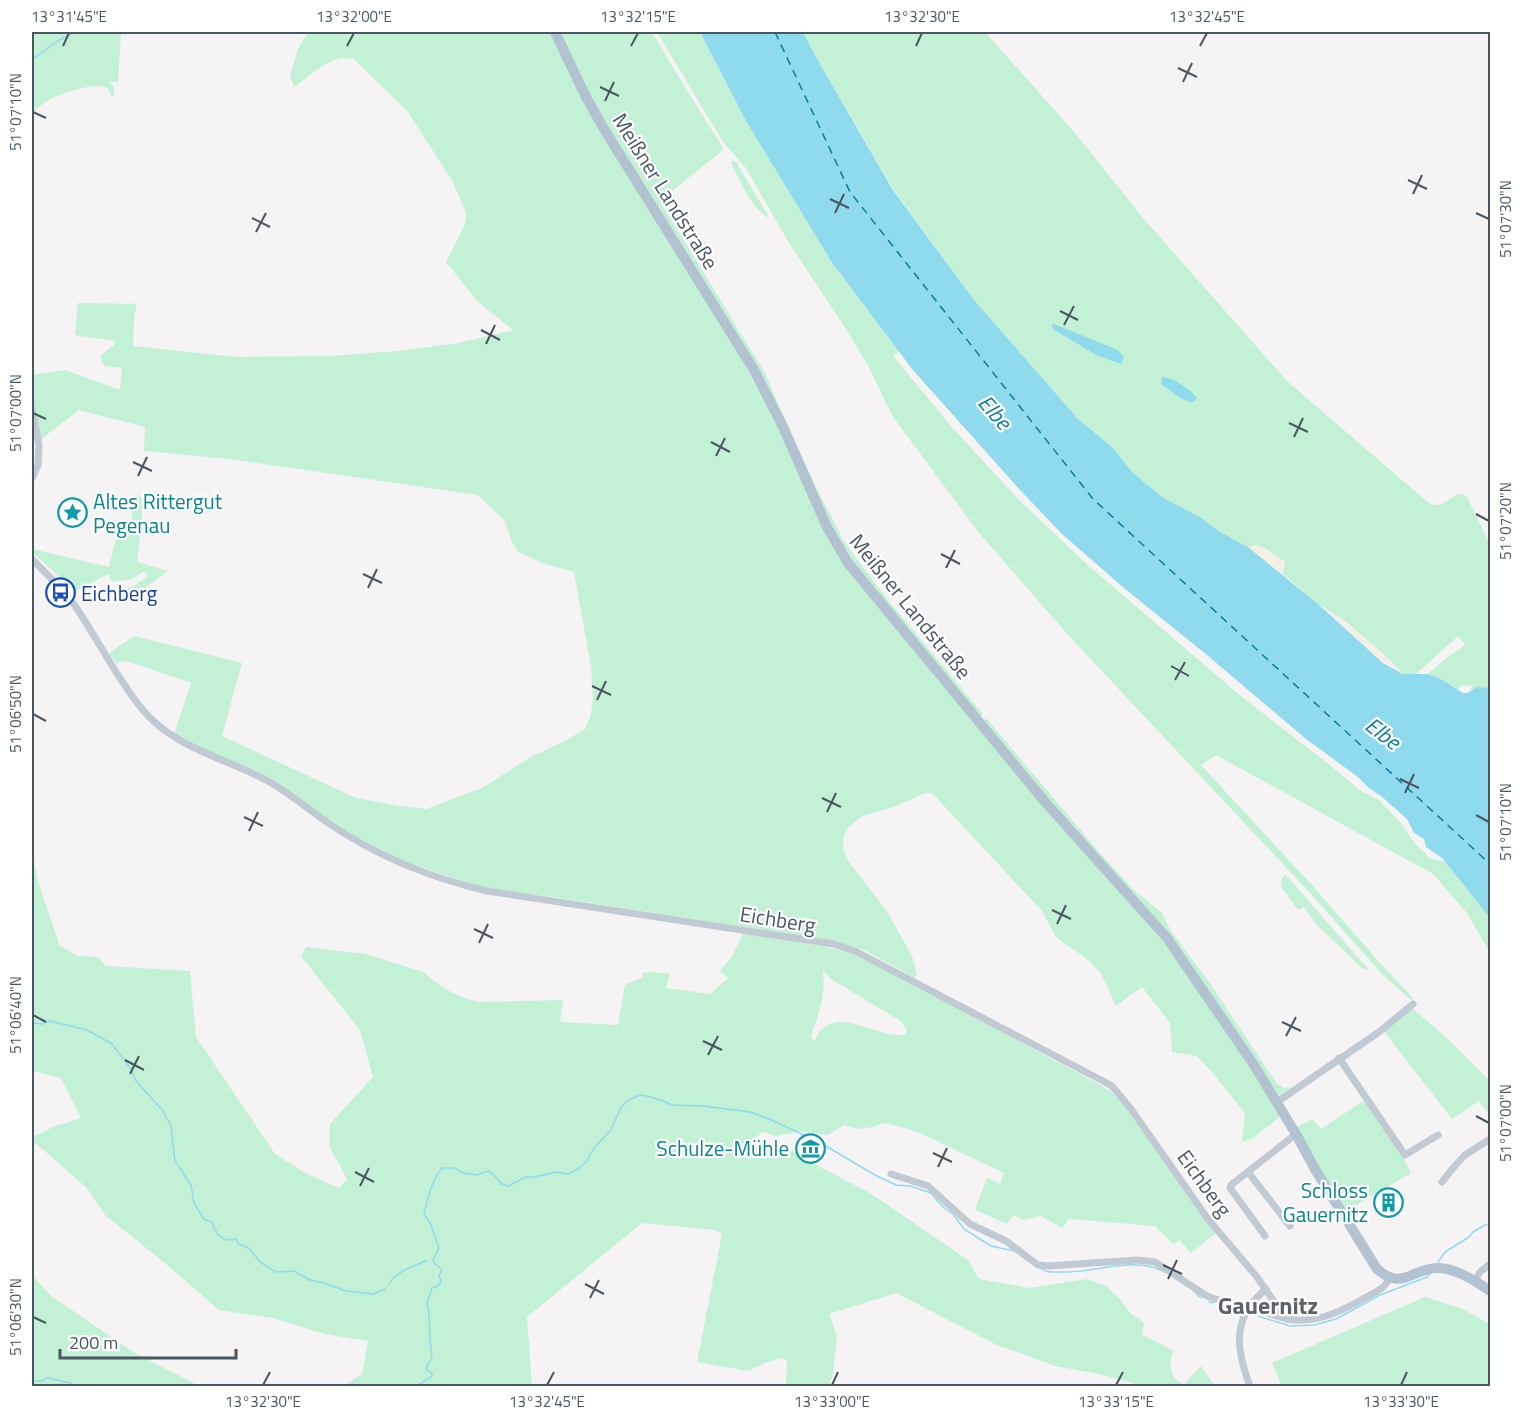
<svg xmlns="http://www.w3.org/2000/svg" width="1522" height="1418" viewBox="0 0 1522 1418" font-family="'Titillium Web',sans-serif">
	<style>
		.green { fill: #c3f1d5; fill-rule: evenodd }
		.sand { fill: #f5f0e5 }
		.water { fill: #90daee }
		.lines { fill: none; stroke-linecap: round; stroke-linejoin: round }
		.stream { stroke: #90daee; stroke-width: 1.5 }
		.ferry { stroke: #0c7c9b; stroke-width: 1.5; stroke-dasharray: 8 6; stroke-linecap: butt }
		.minor { stroke: #c1cad2; stroke-width: 7 }
		.primary { stroke: #b3c2d1; stroke-width: 10 }
		.ticks { fill: none; stroke: #4a5661; stroke-width: 2 }
		.labels { text-anchor: middle; dominant-baseline: central; stroke-width: 4.5; stroke-linejoin: round; paint-order: stroke }
		.street-label { font-size: 21px; fill: #4a5661; stroke: #fff }
		.culture-label { font-size: 21px; fill: #0d838f; stroke: #fff; text-anchor: end }
		.transit-label { font-size: 21px; fill: #164399; stroke: #fff; text-anchor: start }
		.water-label { font-size: 22px; font-style: italic; fill: #0c7c9b; stroke: #fff }
		.quarter-label { font-size: 24px; font-weight: bold; fill: #5f6368; stroke: #fff }
		.neatline { fill: none; stroke: #4a5661; stroke-width: 2 }
		.ticks-label { font-size: 15px; text-anchor: middle; fill: #4a5661 }
	</style>
	<rect width="100%" height="100%" fill="#f5f3f3"/>
	<g class="green">
		<path d="M38 32H121L118 82H109L114 87V96H111C110 94 110 90 107 88 98 82 70 91 60 95 50 98 40 106 32 112V35Z"/>
		<polygon points="308,32 551,32 731,339 775,420 822,526 1173,953 1282,1115 1253,1138 1242,1142 1245,1113 1211,1071 1197,1056 1172,1052 1170,1023 1142,987 1116,1006 1101,973 1087,959 1056,937 1042,911 932,793 925,793 894,807 862,816 849,827 844,835 843,848 848,861 886,910 912,956 917,974 915,978 866,951 854,947 826,940 560,898 494,890 465,882 393,857 353,836 265,776 201,748 174,734 191,683 133,663 122,661 117,664 109,653 134,636 242,663 222,736 356,798 400,806 426,809 482,788 531,757 568,739 585,729 591,714 593,698 591,667 574,572 545,564 518,552 512,542 505,521 478,495 229,459 144,451 145,427 79,410 40,440 32,400 32,375 65,370 120,390 122,368 105,366 101,361 101,355 115,344 115,341 75,335 78,303 137,304 134,316 133,346 237,357 330,356 398,351 459,343 513,330 478,302 446,262 465,224 466,213 453,182 408,112 354,59 340,58 325,64 294,87 290,76 298,49"/>
		<polygon points="558,32 652,32 686,89 723,148 722,151 663,198 661,203 765,373 777,401 816,487 843,539 856,558 892,605 983,714 980,716 873,590 841,545 786,426 607,127"/>
		<polygon points="657,32 700,32 746,121 831,261 899,352 893,356 951,426 1019,500 1090,567 1242,697 1326,762 1361,791 1379,800 1400,822 1417,846 1430,858 1445,862 1490,918 1490,953 1467,913 1433,874 1216,755 1201,765 1311,884 1380,963 1413,998 1411,1000 1383,975 1311,894 1069,636 980,534 893,417 868,366 848,332 789,243 746,168 724,143 717,132"/>
		<path d="M803 32H985L1076 134 1143 218 1287 381 1430 504C1446 509 1449 494 1463 494L1467 497 1490 544V691C1484 687 1478 687 1471 690L1472 686 1461 685 1458 690 1439 678 1428 674 1446 658 1465 645 1458 636 1416 674H1403L1390 660 1345 621 1318 604 1283 574 1285 562C1273 554 1263 543 1248 547L1217 530 1203 519 1162 497 1133 473 1111 446 1078 419 974 300 894 190 816 57Z"/>
		<path d="M733 161 736 162 768 215V218C750 205 742 185 732 165L731 162Z"/>
		<polygon points="133,495 141,497 142,515 137,562 168,571 125,602 119,591 134,586 148,576 144,571 132,579 113,582 108,574 75,591 32,552 32,549 109,567 116,538 125,536 132,517"/>
		<polygon points="986,718 1105,859 1135,891 1162,913 1171,931 1211,985 1277,1084 1284,1088 1291,1087 1281,1095 1277,1094 1187,961 1080,837 984,721"/>
		<path d="M32 853 39 885 60 946 77 956 98 957 106 966 190 971 196 1037 275 1154 307 1174 339 1188 347 1179 329 1146 330 1124 373 1077 360 1030 301 956 306 947 365 954 424 972C437 986 462 1000 481 1002L563 1000 560 1022 618 1025 625 985 643 977V973L651 972 670 974 666 988 710 994 728 978 720 971 733 955 743 933 821 946 859 955 1104 1087 1117 1096 1216 1233 1191 1253 1179 1240 1174 1245 1155 1226 1069 1219 1062 1228 1041 1216 1024 1220 1013 1215 1007 1224 975 1210 987 1178 1000 1184 1004 1173 922 1134 905 1128 884 1123 873 1127 858 1129 844 1125 828 1135 801 1131 776 1136 763 1132 756 1137 761 1146 793 1151 822 1168 870 1193 968 1260 979 1279 1029 1288 1087 1279 1106 1286 1120 1299 1131 1314 1144 1322 1142 1335 1173 1350C1169 1367 1168 1374 1183 1385L1201 1366 1215 1386H1139L1133 1383 1100 1374 1055 1366 995 1344 896 1293 829 1314 837 1337 833 1373 829 1386H786L787 1361 782 1358 767 1362 748 1371 697 1362 722 1234 715 1230 642 1223 527 1317 532 1386H343L362 1374 368 1341 325 1334 273 1318 219 1310 160 1259 105 1215 87 1188 33 1141V1137L53 1127 81 1118 61 1078 32 1071ZM823 970 831 979 902 1022 907 1030 905 1034C883 1041 843 1008 821 1030 818 1033 816 1039 814 1042L811 1036C819 1013 826 995 823 970Z"/>
		<polygon points="1285,874 1369,970 1362,968 1316,924 1304,907 1298,910 1282,888 1281,880"/>
		<polygon points="1412,1008 1448,1039 1490,1081 1490,1116 1479,1101 1452,1119 1383,1030"/>
		<polygon points="1365,1100 1403,1157 1411,1173 1346,1211 1322,1173 1297,1127 1313,1119 1321,1129"/>
		<polygon points="32,1275 50,1295 133,1352 199,1386 32,1386"/>
		<polygon points="1425,1297 1460,1308 1490,1324 1490,1386 1282,1386 1272,1363"/>
	</g>
	<g class="sand">
		<polygon points="1255,545 1265,548 1285,562 1283,574 1248,547"/>
		<path d="M1318 604C1349 624 1378 647 1403 674L1376 657 1342 624Z"/>
	</g>
	<g class="water">
		<polygon points="700,32 803,32 816,57 893,190 974,300 1078,419 1111,446 1133,473 1162,497 1203,519 1217,530 1248,547 1318,604 1383,663 1403,674 1428,674 1439,678 1463,693 1467,693 1477,687 1487,688 1490,691 1490,743 1488,748 1490,765 1490,918 1442,858 1426,847 1424,839 1414,833 1407,819 1381,796 1369,788 1358,777 1306,739 1207,655 1124,588 1062,534 1020,490 912,369 831,261 746,121"/>
		<polygon points="1054,324 1118,350 1124,357 1121,364 1096,355 1053,329 1052,326"/>
		<path d="M1162 377C1172 377 1191 389 1197 398L1194 401 1191 402 1182 399 1161 384Z"/>
	</g>
	<g class="lines">
		<g class="stream">
			<polyline points="1486,32 1490,35"/>
			<polyline points="32,60 56,42 74,32"/>
			<path d="M32 1025 35 1023 42 1024 50 1021 87 1030 112 1044 131 1069 136 1081 163 1111 171 1126 175 1161 191 1185 194 1203 204 1219 212 1222C216 1234 222 1243 236 1239L239 1244 250 1249 260 1262 276 1272 294 1271 310 1280 324 1283 346 1291 373 1294 385 1289"/>
			<polyline points="1438,1262 1445,1252 1469,1237 1473,1232 1485,1225 1490,1224"/>
			<path d="M1040 1268C1047 1273 1055 1272 1063 1272 1096 1273 1134 1255 1165 1272"/>
			<path d="M389 1284C396 1271 412 1267 426 1261"/>
			<polyline points="1194,1291 1201,1298"/>
			<polyline points="1209,1302 1213,1303"/>
			<polyline points="1218,1304 1243,1311"/>
			<polyline points="1248,1313 1290,1326 1314,1325 1336,1319 1380,1295 1427,1277 1430,1274"/>
			<polyline points="32,1381 41,1381 48,1378 71,1383 71,1386"/>
			<path d="M421 1386 420 1384 432 1376V1374L426 1369 432 1356 430 1339 429 1314 427 1303 432 1288 438 1286 441 1281 439 1277 442 1269 435 1264 433 1260 439 1248 430 1223 424 1214C428 1197 431 1182 442 1168H454L463 1173 476 1175 488 1171 493 1174 502 1184 508 1186 526 1177H534L557 1172 568 1174 578 1169 587 1161 594 1148 611 1130 621 1107 630 1099 641 1095 651 1097 673 1105 703 1106 750 1112 769 1119 819 1142 875 1175 896 1185 910 1186 931 1193 942 1206 954 1215 964 1229 991 1246 1014 1251"/>
		</g>
		<polyline class="ferry" points="775,32 850,192 1093,499 1490,864"/>
		<g class="minor">
			<polyline points="32,409 39,445 38,465 32,478"/>
			<path d="M32 559C46 574 63 588 75 606 98 639 117 679 142 709 174 748 225 758 268 781 289 793 308 809 328 823 375 855 431 878 487 891L833 944 855 951 1103 1081 1112 1086 1131 1109 1208 1219 1257 1277 1286 1319"/>
			<polyline points="1339,1058 1405,1155 1438,1135"/>
			<polyline points="1277,1102 1379,1032 1413,1004"/>
			<polyline points="1248,1172 1290,1226"/>
			<path d="M891 1174 928 1186 970 1224 1006 1241 1038 1265 1049 1266 1136 1260 1155 1262 1207 1296C1221 1302 1237 1303 1252 1308 1263 1311 1275 1316 1287 1319 1314 1324 1338 1313 1361 1300 1371 1294 1385 1290 1389 1278"/>
			<polyline points="1442,1182 1453,1168 1465,1155 1490,1139"/>
			<polyline points="1265,1236 1230,1188 1231,1185 1296,1134"/>
			<polyline points="1475,1281 1480,1272 1490,1264"/>
			<path d="M1250 1386C1236 1349 1231 1318 1266 1289"/>
		</g>
		<path class="primary" d="M555 32 586 97 604 129 754 370 783 427 827 527 848 563 1046 803 1167 938 1254 1065 1296 1134 1316 1171 1377 1269C1403 1292 1413 1267 1439 1268 1457 1269 1476 1281 1490 1291"/>
	</g>
	<path class="ticks" d="M63 46 69 33M347 46 354 33M631 46 638 33M916 46 922 33M1200 46 1207 33M1178 68 1197 77M1183 82 1192 63M600 87 619 96M605 101 614 82M33 112 46 118M1408 180 1427 189M1413 194 1422 175M830 199 849 208M835 213 844 194M1476 213 1489 219M252 218 270 227M256 232 266 213M1060 311 1078 320M1064 325 1074 306M481 330 500 340M486 344 495 325M33 413 46 419M1289 423 1308 432M1294 437 1303 418M711 442 730 452M716 456 725 438M133 462 152 471M138 476 147 457M1476 514 1489 521M941 554 960 564M946 568 955 550M363 574 382 583M368 588 377 569M1171 666 1189 676M1175 680 1185 662M592 686 611 695M597 700 606 681M33 714 46 721M1400 779 1419 788M1405 793 1414 774M822 798 841 807M827 812 836 793M1476 815 1489 822M244 817 263 826M249 831 258 812M1052 910 1071 919M1057 924 1066 905M474 929 493 938M479 943 488 924M33 1015 46 1022M1282 1022 1301 1031M1286 1036 1296 1017M703 1041 722 1050M708 1055 718 1036M125 1060 144 1070M130 1074 139 1056M1476 1116 1489 1123M933 1153 952 1162M938 1167 947 1148M355 1172 374 1182M360 1186 369 1168M1163 1265 1182 1274M1168 1279 1177 1260M585 1284 604 1294M590 1298 599 1280M33 1317 46 1323M263 1385 270 1372M547 1385 554 1372M832 1385 838 1372M1116 1385 1123 1372M1401 1385 1407 1372"/>
	<defs>
		<symbol id="sight-ring" viewBox="-11 -11 22 22"><circle r="9.5" fill="#fff" stroke="#0f9aa8" stroke-width="1.5"/><path d="M0-6L1.8-2.2L6-1.7L2.9 1.2L3.7 5.4L0 3.3L-3.7 5.4L-2.9 1.2L-6-1.7L-1.8-2.2Z" fill="#0f9aa8"/></symbol>
		<symbol id="bus-ring" viewBox="-11 -11 22 22"><circle r="9.5" fill="#fff" stroke="#1a4fb4" stroke-width="1.5"/><path d="M-5-6H5V4H4V6H2V4H-2V6H-4V4H-5ZM-3.5-4V0h7V-4ZM-3.5 1.2v1.5H-2V1.2ZM2 1.2v1.5H3.5V1.2Z" fill="#1a4fb4"/></symbol>
		<symbol id="museum-ring" viewBox="-11 -11 22 22"><circle r="9.5" fill="#fff" stroke="#0f9aa8" stroke-width="1.5"/><path d="M0-6L6-3V-2H-6V-3ZM-5-1h2V3h-2ZM-1-1h2V3h-2ZM3-1h2V3H3ZM-6 4H6V6H-6Z" fill="#0f9aa8"/></symbol>
		<symbol id="building-ring" viewBox="-11 -11 22 22"><circle r="9.5" fill="#fff" stroke="#0f9aa8" stroke-width="1.5"/><path d="M-4-6H4V6H1V3H-1V6H-4ZM-2.5-4.3h1.7v1.8h-1.7ZM.8-4.3h1.7v1.8H.8ZM-2.5-1h1.7V.8h-1.7ZM.8-1h1.7V.8H.8Z" fill="#0f9aa8"/></symbol>
	</defs>
	<g fill-rule="evenodd">
		<use href="#sight-ring" x="56" y="496" width="33" height="33"/>
		<use href="#bus-ring" x="44" y="576" width="33" height="33"/>
		<use href="#museum-ring" x="794" y="1132" width="33" height="33"/>
		<use href="#building-ring" x="1372" y="1186" width="33" height="33"/>
	</g>
	<g class="labels">
		<g class="street-label">
			<text transform="translate(666 191) rotate(58)">Meißner Landstraße</text>
			<text transform="translate(911 606) rotate(51)">Meißner Landstraße</text>
			<text transform="translate(778 919) rotate(9)">Eichberg</text>
			<text transform="translate(1205 1183) rotate(54)">Eichberg</text>
		</g>
		<g class="culture-label">
			<text x="93" y="501" text-anchor="start">Altes Rittergut<tspan x="93" dy="24">Pegenau</tspan></text>
			<text x="789" y="1148">Schulze-Mühle</text>
			<text x="1368" y="1190">Schloss<tspan x="1368" dy="24">Gauernitz</tspan></text>
		</g>
		<g class="transit-label">
			<text x="81" y="593">Eichberg</text>
		</g>
		<g class="water-label">
			<text transform="translate(995 412) rotate(49)">Elbe</text>
			<text transform="translate(1383 733) rotate(37)">Elbe</text>
		</g>
		<g class="quarter-label">
			<text x="1268" y="1305">Gauernitz</text>
		</g>
	</g>
	<rect width="1522" height="1418" fill="none" stroke="#ffffff" stroke-width="66"/>
	<path d="M60 1349v9h176v-9" fill="none" stroke="#4a5661" stroke-width="3"/>
	<text x="69" y="1349" font-size="18" fill="#4a5661" stroke="#ffffff" stroke-width="4.5" paint-order="stroke">200 m</text>
	<rect x="33" y="33" width="1456" height="1352" class="neatline"/>
	<g class="ticks-label">
		<text x="69" y="22">13°31'45"E</text>
		<text x="354" y="22">13°32'00"E</text>
		<text x="638" y="22">13°32'15"E</text>
		<text x="922" y="22">13°32'30"E</text>
		<text x="1207" y="22">13°32'45"E</text>
		<text transform="translate(16 112) rotate(-90)" y="5">51°07'10"N</text>
		<text transform="translate(1506 219) rotate(-90)" y="5">51°07'30"N</text>
		<text transform="translate(16 413) rotate(-90)" y="5">51°07'00"N</text>
		<text transform="translate(1506 521) rotate(-90)" y="5">51°07'20"N</text>
		<text transform="translate(16 714) rotate(-90)" y="5">51°06'50"N</text>
		<text transform="translate(1506 822) rotate(-90)" y="5">51°07'10"N</text>
		<text transform="translate(16 1015) rotate(-90)" y="5">51°06'40"N</text>
		<text transform="translate(1506 1123) rotate(-90)" y="5">51°07'00"N</text>
		<text transform="translate(16 1317) rotate(-90)" y="5">51°06'30"N</text>
		<text x="263" y="1407">13°32'30"E</text>
		<text x="547" y="1407">13°32'45"E</text>
		<text x="832" y="1407">13°33'00"E</text>
		<text x="1116" y="1407">13°33'15"E</text>
		<text x="1401" y="1407">13°33'30"E</text>
	</g>
</svg>
